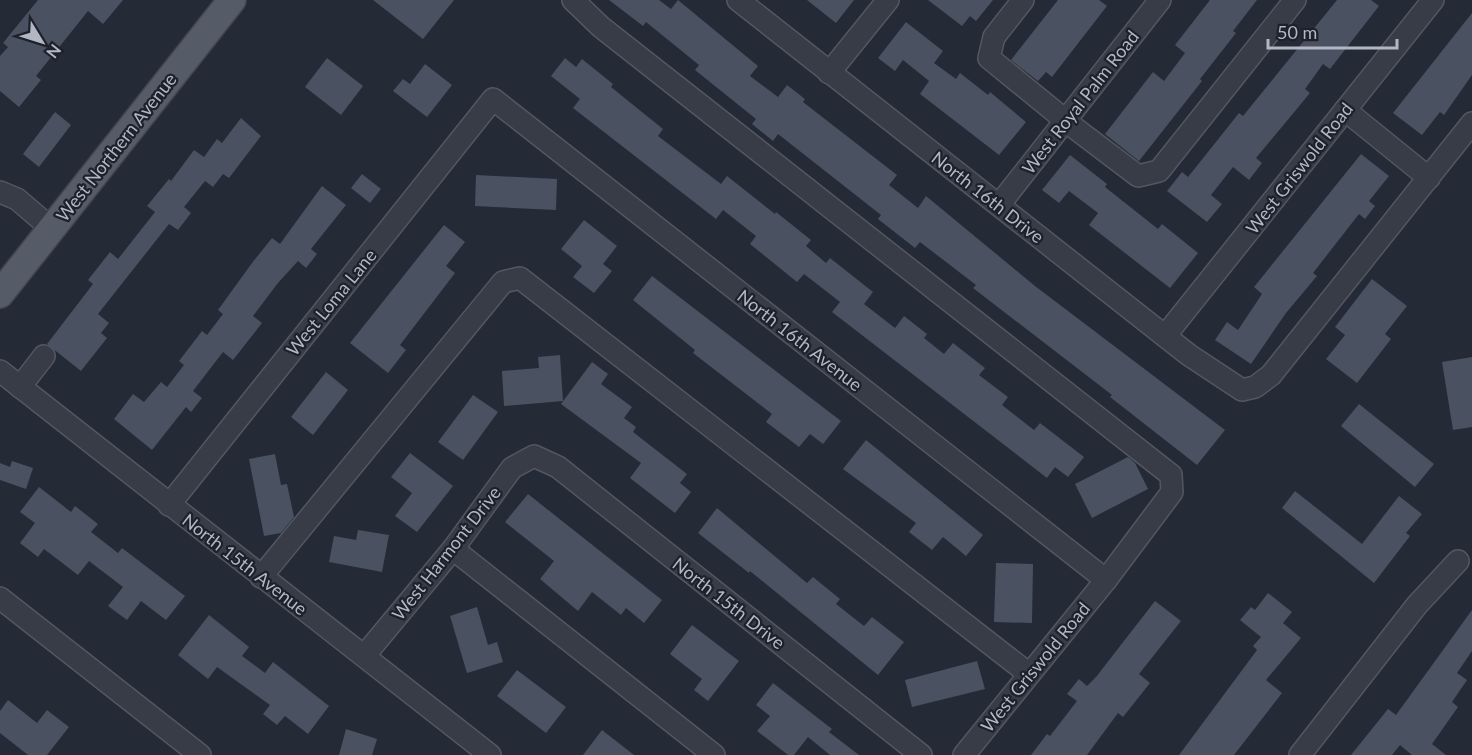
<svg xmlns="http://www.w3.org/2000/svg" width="1472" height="755" viewBox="0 0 1472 755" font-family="Lato,sans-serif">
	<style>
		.building { fill: #4a5160 }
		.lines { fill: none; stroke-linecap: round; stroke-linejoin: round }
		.minor-casing { stroke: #525762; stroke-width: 24 }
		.major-casing { stroke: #404550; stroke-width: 30 }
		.minor { stroke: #373c47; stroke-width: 21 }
		.major { stroke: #555b67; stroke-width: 27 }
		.labels { text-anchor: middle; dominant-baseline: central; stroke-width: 4.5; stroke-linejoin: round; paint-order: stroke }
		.street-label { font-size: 18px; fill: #b2b7c3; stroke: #1c212c }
	</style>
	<rect width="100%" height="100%" fill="#242a36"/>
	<g class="building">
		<polygon points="38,0 123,0 103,24 88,11 36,76 41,80 19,107 0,91 0,56 8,47 3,43"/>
		<polygon points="373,0 454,0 423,39"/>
		<polygon points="609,0 659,0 671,9 678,0 758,66 750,76 778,97 787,85 805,99 803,102 897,175 889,185 918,208 926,196 1035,286 1225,430 1197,465 1110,397 1112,395 973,288 976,285 920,242 915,248 878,219 881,215 778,134 773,141 752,124 756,119 695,70 699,65 646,22 643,26"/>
		<polygon points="807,0 854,0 836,23"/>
		<polygon points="928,0 993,0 976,21 970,16 962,26"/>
		<polygon points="1058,0 1099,0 1107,6 1052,77 1046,72 1038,81 1011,60"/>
		<polygon points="1210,0 1257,0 1233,31 1236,33 1200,79 1202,81 1139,161 1105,134 1153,72 1164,81 1185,53 1175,45"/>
		<polygon points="1337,0 1371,0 1379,6 1330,69 1323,64 1305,89 1310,93 1256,158 1262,163 1249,180 1233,167 1211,195 1222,204 1207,222 1167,191 1182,172 1188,177 1239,113 1243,116"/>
		<polygon points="1472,13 1472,75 1444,115 1440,112 1422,135 1393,113"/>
		<polygon points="906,22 943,51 934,63 956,79 960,73 988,95 990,92 1026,122 999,155 920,94 929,81 903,60 895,71 878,58"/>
		<polygon points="327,58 363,86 341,115 305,87"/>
		<polygon points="565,58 576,67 582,59 613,84 611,87 663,129 658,136 721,184 727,176 775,214 776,212 811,240 806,246 826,263 830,258 873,292 864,304 895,328 904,316 927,334 924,338 944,354 953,343 985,368 979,375 1008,397 1002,405 1034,430 1040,423 1084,457 1068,477 1055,467 1047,478 832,312 840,302 804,274 797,282 750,244 756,236 723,210 716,219 573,108 580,99 551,76"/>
		<polygon points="425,64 452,85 427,117 393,91 403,79 410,84"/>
		<polygon points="55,112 71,125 39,167 23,154"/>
		<polygon points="241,118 261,136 229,178 223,174 213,187 205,181 184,207 191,213 178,230 169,224 98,314 109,323 101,333 107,338 81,371 47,344 93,284 88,280 110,252 118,259 155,212 147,206 169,179 171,181 194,150 204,157 217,139 222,143"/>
		<polygon points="1361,154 1389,176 1369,201 1375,206 1365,219 1359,214 1313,273 1317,276 1286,313 1251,364 1215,340 1227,322 1238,330 1262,294 1254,287"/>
		<polygon points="1070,155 1107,184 1105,187 1158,229 1162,224 1198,253 1170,288 1089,225 1098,213 1069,191 1059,203 1042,190"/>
		<polygon points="362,174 381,189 370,203 351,188"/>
		<polygon points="476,175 557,179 556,210 475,206"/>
		<polygon points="322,186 346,205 311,249 317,254 306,268 298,261 278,283 253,316 262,323 233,360 223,352 193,391 202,398 191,412 186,407 152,450 114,419 133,394 144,402 161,382 167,387 184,365 179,361 202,331 207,335 223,314 218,310 252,263 272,238 280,244"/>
		<polygon points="584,220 617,246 603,264 612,271 594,293 573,277 582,266 561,249"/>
		<polygon points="444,225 465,242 446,266 455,273 400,345 406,350 388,373 350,343"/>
		<polygon points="652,276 841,421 823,444 810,434 799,447 766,422 772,414 693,353 695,350 633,300"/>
		<polygon points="1372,279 1407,306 1385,334 1391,339 1357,383 1326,359 1345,335 1335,327"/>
		<polygon points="560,355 563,401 504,406 502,371 539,368 538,357"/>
		<polygon points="1472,357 1472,427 1453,430 1442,362"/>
		<polygon points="592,362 608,374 601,384 632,407 624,418 636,427 633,432 687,474 680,483 691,492 675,513 630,478 641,463 561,404"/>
		<polygon points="326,372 348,390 313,435 291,417"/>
		<polygon points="473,395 498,412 463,460 438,442"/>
		<polygon points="1359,404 1434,464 1415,487 1341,426"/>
		<polygon points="866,440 983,535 966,556 943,537 932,550 909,532 916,523 843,469"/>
		<polygon points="410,453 453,486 417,532 395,516 412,493 391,477"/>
		<polygon points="275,454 281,485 287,484 294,517 281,533 264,536 249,459"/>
		<polygon points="1128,457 1135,463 1148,489 1092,518 1075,484"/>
		<polygon points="12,461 33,468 26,489 0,480 0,463 10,467"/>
		<polygon points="39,487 71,512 75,506 98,524 91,532 118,553 122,548 185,596 166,620 141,601 127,620 108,606 123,587 89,561 78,575 44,549 38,557 20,543 35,523 20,512"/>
		<polygon points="1295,491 1362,544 1399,496 1422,514 1406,533 1410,536 1374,583 1282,508"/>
		<polygon points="528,494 662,600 644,623 626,608 621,615 592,592 578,611 540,579 554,561 505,522"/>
		<polygon points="717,508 807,583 813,577 840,599 836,604 864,626 872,617 904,642 878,675 750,571 749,573 698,533"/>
		<polygon points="358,530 389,535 382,572 329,562 334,536 356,540"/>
		<polygon points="996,563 1033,564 1032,623 994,622"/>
		<polygon points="1268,593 1292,612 1283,623 1301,638 1266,680 1282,693 1234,755 1179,755 1257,650 1253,646 1261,637 1240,620 1251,607 1255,610"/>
		<polygon points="1155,601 1181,621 1139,674 1150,683 1123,717 1118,713 1087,755 1031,755 1047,734 1050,736 1077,701 1067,694 1079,679 1087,686 1096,677"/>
		<polygon points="477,607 488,645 497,642 503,662 467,673 450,616"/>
		<polygon points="1472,610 1472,651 1457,673 1467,680 1452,702 1458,707 1432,744 1446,755 1412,755 1400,745 1392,755 1351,755 1388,709 1396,715"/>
		<polygon points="209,615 249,647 242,656 265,673 273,662 329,706 308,734 285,716 277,725 263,714 270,705 217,667 208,679 178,655"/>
		<polygon points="692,625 739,661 708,701 694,690 702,679 670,654"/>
		<polygon points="977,661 985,689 912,707 905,680"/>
		<polygon points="517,670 566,707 546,733 497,696"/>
		<polygon points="773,683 832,729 829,732 859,755 830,755 808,737 794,755 788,755 757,731 770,716 756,705"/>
		<polygon points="8,700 37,723 47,710 69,727 47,755 28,755 0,733 0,711"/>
		<polygon points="346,729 377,739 372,755 339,755"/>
		<polygon points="602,730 634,755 583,755"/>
	</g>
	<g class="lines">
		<defs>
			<g id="minor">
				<polyline points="573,0 601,27 1171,475 1172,492 1106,580 964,755"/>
				<polyline points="738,0 1189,355 1242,390 1255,387 1271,375 1472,123"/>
				<polyline points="1023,0 994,37 989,58 1076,129 1138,176 1159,171 1295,0"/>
				<polyline points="829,73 888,0"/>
				<polyline points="1345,110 1429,178"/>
				<polyline points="0,192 17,199 52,229"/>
				<polyline points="999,205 1160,0"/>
				<polyline points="1165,336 1433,0"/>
				<polyline points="0,371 490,755"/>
				<polyline points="20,387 44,356"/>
				<polyline points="169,505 493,99 1106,580"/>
				<polyline points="453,549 714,755"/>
				<polyline points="261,577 503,282 520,278 1029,674"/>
				<polyline points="0,598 200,755"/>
				<polyline points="364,656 453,549 512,468 534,456 558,467 921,755"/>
				<polyline points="1300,755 1417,605 1458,561"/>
			</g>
			<polyline id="major" points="0,294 232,0"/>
		</defs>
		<use href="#minor" class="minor-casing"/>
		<use href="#major" class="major-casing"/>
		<use href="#minor" class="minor"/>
		<use href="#major" class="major"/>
	</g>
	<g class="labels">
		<g class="street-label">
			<text transform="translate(1080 102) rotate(-52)">West Royal Palm Road</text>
			<text transform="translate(116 147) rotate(-52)">West Northern Avenue</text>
			<text transform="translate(1299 168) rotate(-52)">West Griswold Road</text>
			<text transform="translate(988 197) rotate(38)">North 16th Drive</text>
			<text transform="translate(331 302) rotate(-51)">West Loma Lane</text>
			<text transform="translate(800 340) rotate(38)">North 16th Avenue</text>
			<text transform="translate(446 553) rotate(-52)">West Harmont Drive</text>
			<text transform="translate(245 564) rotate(38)">North 15th Avenue</text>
			<text transform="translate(729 603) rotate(38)">North 15th Drive</text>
			<text transform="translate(1035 667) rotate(-51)">West Griswold Road</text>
		</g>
	</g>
	<g transform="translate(42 42) rotate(128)" stroke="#1c212c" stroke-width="4.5" paint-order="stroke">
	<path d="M0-4.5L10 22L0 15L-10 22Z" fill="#b2b7c3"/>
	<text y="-9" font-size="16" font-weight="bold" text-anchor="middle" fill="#b2b7c3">N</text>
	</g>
	<path d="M1268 39v9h129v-9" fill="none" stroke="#b2b7c3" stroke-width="3"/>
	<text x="1277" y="39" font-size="18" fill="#b2b7c3" stroke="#1c212c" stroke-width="4.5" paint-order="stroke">50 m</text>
</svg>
